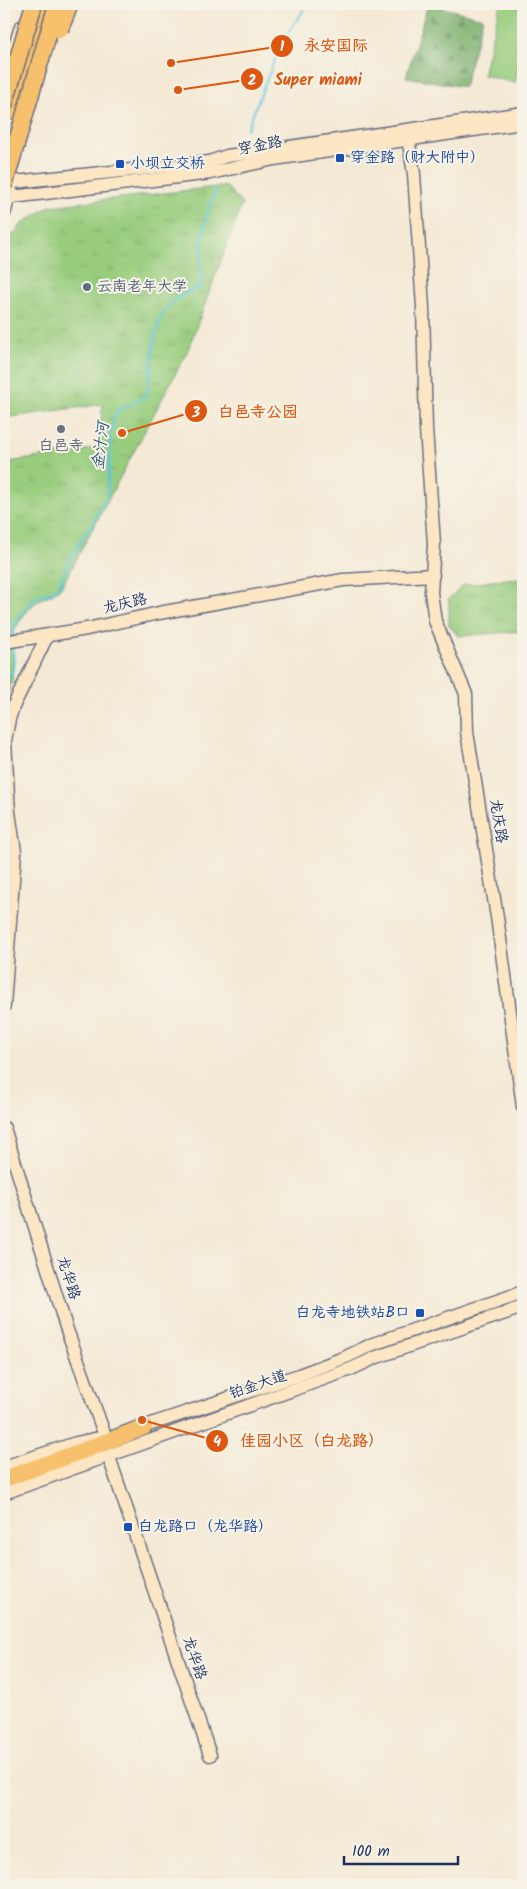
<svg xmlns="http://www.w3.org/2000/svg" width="527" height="1889" viewBox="0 0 527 1889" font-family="Kalam,'LXGW WenKai TC',sans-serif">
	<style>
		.grass { fill: url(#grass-tufts); stroke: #5a7e6e }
		.forest { fill: url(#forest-firs); stroke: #4a7066 }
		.pitch { fill: #99cd7e; stroke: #5a7e6e }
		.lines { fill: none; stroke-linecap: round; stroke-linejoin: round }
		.stream { stroke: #5dc7d8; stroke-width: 2.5 }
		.primary-tunnel { stroke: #c9c4bc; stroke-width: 14; stroke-dasharray: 14 7; stroke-linecap: butt }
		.secondary-casing { stroke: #677087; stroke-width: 15 }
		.primary-casing { stroke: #677087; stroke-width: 16 }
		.highway-casing { stroke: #677087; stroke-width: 19 }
		.secondary { stroke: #fce6c4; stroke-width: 12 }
		.primary { stroke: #f7c06c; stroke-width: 14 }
		.highway { stroke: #f7c06c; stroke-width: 16 }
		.highway-bridge-casing { stroke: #677087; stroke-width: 19; stroke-linecap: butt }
		.highway-bridge { stroke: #f7c06c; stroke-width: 16 }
		.transit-dot { fill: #1a4fb4; stroke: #f7f3e8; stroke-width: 2 }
		.service-dot { fill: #5c6f8a; stroke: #f7f3e8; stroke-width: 2 }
		.worship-dot { fill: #6b7280; stroke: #f7f3e8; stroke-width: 2 }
		.labels { text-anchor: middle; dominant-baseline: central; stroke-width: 4; stroke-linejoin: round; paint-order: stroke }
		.street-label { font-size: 15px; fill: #1b2f5e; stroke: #f7f3e8 }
		.transit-label { font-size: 15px; fill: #164399; stroke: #f7f3e8; text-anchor: start }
		.service-label { font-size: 15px; fill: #4e5e75; stroke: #f7f3e8; text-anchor: start }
		.worship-label { font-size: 15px; fill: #5b616d; stroke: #f7f3e8 }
		.water-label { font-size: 16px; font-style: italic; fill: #2c557c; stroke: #f7f3e8 }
		.leader { fill: none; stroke: #de5710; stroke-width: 2 }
		.callout-dot { fill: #de5710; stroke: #f7f3e8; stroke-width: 2 }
		.mark-label { font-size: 15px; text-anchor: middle; font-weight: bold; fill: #fff }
		.callout-label { font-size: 16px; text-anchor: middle; font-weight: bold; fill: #de5710; stroke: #f7f3e8; stroke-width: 4; stroke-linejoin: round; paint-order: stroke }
	</style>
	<defs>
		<pattern id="grass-tufts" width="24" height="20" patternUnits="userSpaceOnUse" patternTransform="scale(1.25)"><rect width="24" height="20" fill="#99cd7e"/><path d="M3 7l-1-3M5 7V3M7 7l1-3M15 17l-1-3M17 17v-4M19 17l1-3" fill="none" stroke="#83b06f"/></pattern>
		<pattern id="forest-firs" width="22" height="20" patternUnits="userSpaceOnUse" patternTransform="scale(1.25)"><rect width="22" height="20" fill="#7ab06d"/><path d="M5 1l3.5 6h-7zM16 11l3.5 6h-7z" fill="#63905d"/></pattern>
	</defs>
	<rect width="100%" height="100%" fill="#f7f3e8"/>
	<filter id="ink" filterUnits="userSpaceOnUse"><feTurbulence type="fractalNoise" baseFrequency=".02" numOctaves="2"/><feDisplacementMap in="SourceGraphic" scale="10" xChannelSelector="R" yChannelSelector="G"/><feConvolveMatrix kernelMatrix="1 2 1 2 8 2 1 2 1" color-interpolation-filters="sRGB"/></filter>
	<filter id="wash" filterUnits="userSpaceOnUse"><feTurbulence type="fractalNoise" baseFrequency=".0096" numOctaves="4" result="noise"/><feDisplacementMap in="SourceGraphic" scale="20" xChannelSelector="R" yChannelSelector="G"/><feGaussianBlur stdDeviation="1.12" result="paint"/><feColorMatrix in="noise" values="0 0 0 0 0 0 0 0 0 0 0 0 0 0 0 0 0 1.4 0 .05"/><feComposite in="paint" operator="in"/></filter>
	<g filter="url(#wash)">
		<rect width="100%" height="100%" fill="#f4e9d4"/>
		<g class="grass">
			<path d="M226 186 242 204 187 352 62 586C54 594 48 595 39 600 30 606 18 622 14 632L12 679 8 698 4 697V463L97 448 103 404 4 418V255L8 241 23 223 50 206Z"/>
			<polygon points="523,577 523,631 458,636 449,625 449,599 463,585"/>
		</g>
		<polygon class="forest" points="428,4 483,18 464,87 406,77"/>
		<polygon class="pitch" points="500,4 523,9 523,49 515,83 483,75"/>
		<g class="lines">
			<g class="stream">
				<polyline points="247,129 282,41 308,4"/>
				<path d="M12 636 16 621 34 598 55 590 59 585 71 557 93 523 107 495 111 432 117 411 146 396C155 368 148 317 177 298 184 293 193 290 201 286 201 250 200 223 217 189"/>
				<path d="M4 680C18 672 13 658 12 644"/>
			</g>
		</g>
	</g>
	<g filter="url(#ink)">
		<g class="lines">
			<polyline class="primary-tunnel" points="4,156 16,113"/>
			<defs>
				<g id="secondary">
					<polyline points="4,77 21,27"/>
					<polyline points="408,138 414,174 423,307 426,429 434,544 431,593 435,621 466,694 467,732 497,917 523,1107"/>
					<polyline points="4,183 209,162 227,156 523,113"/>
					<polyline points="4,198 211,173 274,159 523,123"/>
					<polyline points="4,214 11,190"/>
					<polyline points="4,642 87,629 159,613 343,580 433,575"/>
					<polyline points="4,1006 15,852 9,812 5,741 9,719 13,707 47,636"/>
					<polyline points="4,1128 66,1327 105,1436"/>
					<polyline points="136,1429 299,1375 346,1357 373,1344 523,1292"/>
					<polyline points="109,1457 210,1755"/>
					<polyline points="4,1467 76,1443 104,1437"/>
					<polyline points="4,1493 351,1369 377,1357 523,1307"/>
				</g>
				<polyline id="primary" points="16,113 48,4"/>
				<polyline id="highway" points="4,1479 85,1450 144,1427"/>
			</defs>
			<use href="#secondary" class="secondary-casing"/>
			<use href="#primary" class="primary-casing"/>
			<use href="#highway" class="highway-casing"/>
			<use href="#secondary" class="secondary"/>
			<use href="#primary" class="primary"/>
			<use href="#highway" class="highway"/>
			<defs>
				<g id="highway-bridge">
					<polyline points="60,29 70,4"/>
					<polyline points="4,105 34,4"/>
					<polyline points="4,186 57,4"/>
				</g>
			</defs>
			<use href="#highway-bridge" class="highway-bridge-casing"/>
			<use href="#highway-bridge" class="highway-bridge"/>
		</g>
	</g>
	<g class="transit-dot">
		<rect x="335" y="153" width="10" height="10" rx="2.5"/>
		<rect x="115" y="159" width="10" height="10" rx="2.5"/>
		<rect x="415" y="1308" width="10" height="10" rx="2.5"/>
		<rect x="123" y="1522" width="10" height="10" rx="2.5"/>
	</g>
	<circle class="service-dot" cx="87" cy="287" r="5"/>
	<circle class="worship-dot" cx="61" cy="429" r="5"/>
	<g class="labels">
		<g class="street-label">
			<text transform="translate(260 146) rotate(-11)">穿金路</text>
			<text transform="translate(125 604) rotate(-13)">龙庆路</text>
			<text transform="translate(498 821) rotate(81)">龙庆路</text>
			<text transform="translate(68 1278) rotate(72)">龙华路</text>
			<text transform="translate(258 1385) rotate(-19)">铂金大道</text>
			<text transform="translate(194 1658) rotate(71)">龙华路</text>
		</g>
		<g class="transit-label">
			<text x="350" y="158">穿金路（财大附中）</text>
			<text x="130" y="164">小坝立交桥</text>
			<text x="410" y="1313" text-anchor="end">白龙寺地铁站B口</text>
			<text x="138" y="1527">白龙路口（龙华路）</text>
		</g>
		<g class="service-label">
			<text x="97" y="287">云南老年大学</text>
		</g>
		<g class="worship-label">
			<text x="61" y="446">白邑寺</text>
		</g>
		<g class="water-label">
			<text transform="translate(101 446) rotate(-83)">金汁河</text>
		</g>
	</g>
	<path class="leader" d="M171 63L282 46M178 90L252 79M122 433L196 411M142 1420L217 1441"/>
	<g class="callout-dot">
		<circle cx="171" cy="63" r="5"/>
		<circle cx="178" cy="90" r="5"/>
		<circle cx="122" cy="433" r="5"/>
		<circle cx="142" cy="1420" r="5"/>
		<circle cx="282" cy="46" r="12"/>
		<circle cx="252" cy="79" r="12"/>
		<circle cx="196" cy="411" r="12"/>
		<circle cx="217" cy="1441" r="12"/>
	</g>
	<g class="mark-label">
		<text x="282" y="51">1</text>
		<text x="252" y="85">2</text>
		<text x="196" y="417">3</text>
		<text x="217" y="1446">4</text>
	</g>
	<g class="callout-label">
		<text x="336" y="51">永安国际</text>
		<text x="318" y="85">Super miami</text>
		<text x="258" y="417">白邑寺公园</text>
		<text x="312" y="1446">佳园小区（白龙路）</text>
	</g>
	<rect width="527" height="1889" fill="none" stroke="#f7f3e8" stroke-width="20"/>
	<path d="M344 1856v8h114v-8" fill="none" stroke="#1b2f5e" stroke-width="2.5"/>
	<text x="352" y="1856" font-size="15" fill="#1b2f5e" stroke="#f7f3e8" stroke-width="4" paint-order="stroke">100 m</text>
</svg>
